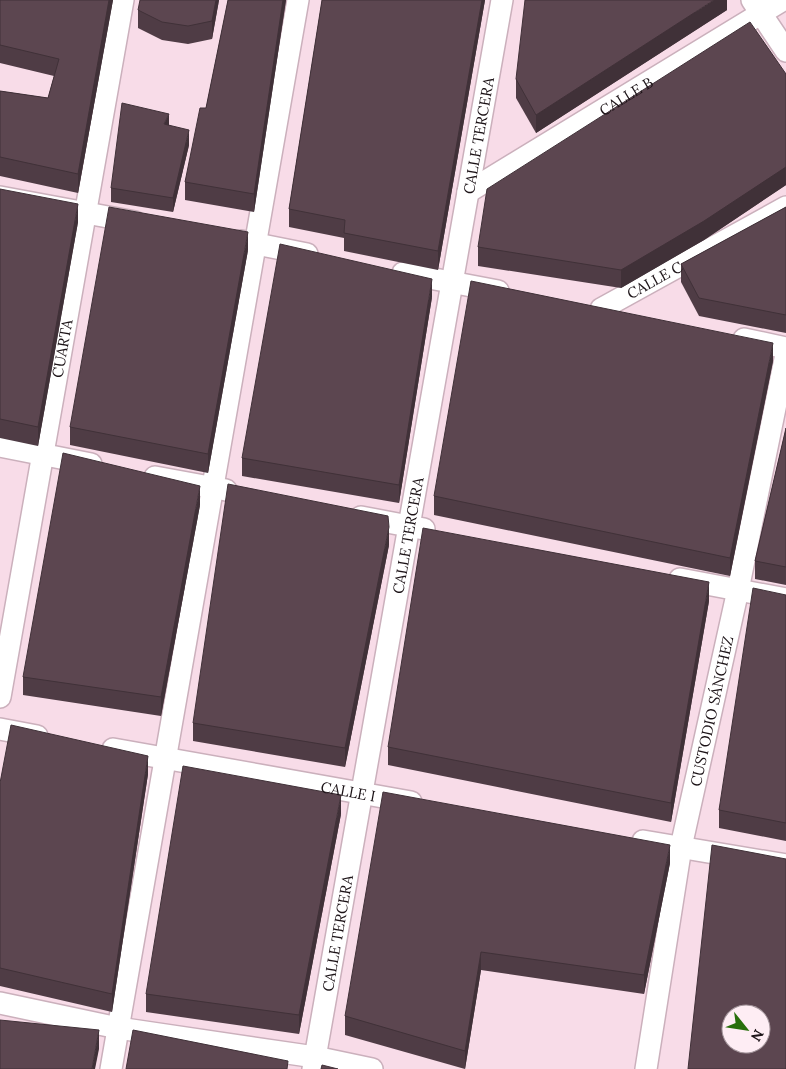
<svg xmlns="http://www.w3.org/2000/svg" width="786" height="1069" viewBox="0 0 786 1069" font-family="Lora,serif">
	<style>
		.lines { fill: none; stroke-linecap: round; stroke-linejoin: round }
		.minor-casing { stroke: #cbb0bc; stroke-width: 24 }
		.minor { stroke: #fff; stroke-width: 21 }
		.wall { fill: #4f3c45 }
		.shaded-wall { fill: #403138 }
		.building { fill: #5c4650; stroke: #403138; fill-rule: evenodd }
		.labels { text-anchor: middle; dominant-baseline: central; stroke-width: 5; stroke-linejoin: round; paint-order: stroke }
		.street-label { font-size: 15px; fill: #1b1216; stroke: #feedf4 }
	</style>
	<rect width="100%" height="100%" fill="#f8dce8"/>
	<g class="lines">
		<defs>
			<g id="minor">
				<polyline points="752,0 786,51"/>
				<path id="s1" d="M468 192 783 0"/>
				<polyline points="0,197 135,222"/>
				<polyline points="241,241 307,254"/>
				<polyline points="403,273 498,291"/>
				<path id="s2" d="M601 309 786 207"/>
				<polyline points="744,339 786,348"/>
				<polyline points="0,446 91,464"/>
				<polyline points="155,477 226,490"/>
				<polyline points="361,517 424,529"/>
				<polyline points="680,579 786,599"/>
				<path id="s3" d="M0 697 123 0"/>
				<polyline points="0,729 37,736"/>
				<path id="s4" d="M113 749 411 802"/>
				<polyline points="643,841 786,865"/>
				<polyline points="0,1003 118,1028 315,1057 372,1069"/>
				<polyline points="111,1069 298,0"/>
				<path id="s5" d="M313 1069 502 0"/>
				<path id="s6" d="M646 1069 681 847 738 590 786 354"/>
			</g>
		</defs>
		<use href="#minor" class="minor-casing"/>
		<use href="#minor" class="minor"/>
	</g>
	<g class="wall">
		<polygon points="0,0 113,0 78,193 0,176 0,91 48,98 54,76 0,63"/>
		<polygon points="219,0 212,39 188,44 162,40 138,28 138,10"/>
		<polygon points="228,0 286,0 254,212 185,200 185,182 206,108"/>
		<polygon points="322,0 485,0 438,270 344,251 344,238 289,227 289,209"/>
		<polygon points="727,0 727,10 536,133 516,98 516,79"/>
		<polygon points="786,74 786,185 704,240 621,288 478,266 478,247"/>
		<polygon points="169,125 189,145 173,212 111,202 111,188"/>
		<polygon points="0,189 78,222 38,446 0,438"/>
		<polygon points="786,207 786,333 699,316 681,282 681,264"/>
		<polygon points="248,250 208,473 70,445 70,427"/>
		<polygon points="432,297 399,503 242,476 242,458"/>
		<polygon points="773,361 730,576 434,515 434,496"/>
		<polygon points="786,428 786,585 755,579 755,561"/>
		<polygon points="200,505 161,716 23,695 23,677"/>
		<polygon points="389,545 345,767 193,741 193,723"/>
		<polygon points="786,595 786,841 719,828 719,810"/>
		<polygon points="709,601 671,822 388,765 388,747"/>
		<polygon points="148,774 112,1012 0,986 0,783"/>
		<polygon points="341,814 299,1034 146,1012 146,994"/>
		<polygon points="670,863 644,994 481,970 465,1069 345,1035 345,1016"/>
	</g>
	<g class="shaded-wall">
		<polygon points="109,0 113,0 78,193 78,174"/>
		<polygon points="216,0 219,0 212,39 212,21"/>
		<polygon points="283,0 286,0 254,212 254,194"/>
		<polygon points="482,0 485,0 438,270 438,251"/>
		<polygon points="714,0 727,0 727,10 536,133 536,115"/>
		<polygon points="169,114 169,129 164,124"/>
		<polygon points="189,130 189,145 173,212 173,198"/>
		<polygon points="786,167 786,185 704,240 621,288 621,270"/>
		<polygon points="78,204 78,222 38,446 38,427"/>
		<polygon points="248,232 248,250 208,473 208,454"/>
		<polygon points="432,279 432,297 399,503 399,485"/>
		<polygon points="773,343 773,361 730,576 730,558"/>
		<polygon points="200,486 200,505 161,716 161,697"/>
		<polygon points="389,527 389,545 345,767 345,748"/>
		<polygon points="709,582 709,601 671,822 671,803"/>
		<polygon points="148,756 148,774 112,1012 112,994"/>
		<polygon points="341,795 341,814 299,1034 299,1015"/>
		<polygon points="670,845 670,863 644,994 644,975"/>
		<polygon points="481,952 481,970 465,1069 465,1051"/>
		<polygon points="99,1030 99,1049 95,1069 92,1069"/>
	</g>
	<g class="building">
		<polygon points="0,0 109,0 78,174 0,157 0,91 48,98 59,59 0,45"/>
		<polygon points="140,0 216,0 212,21 188,26 162,22 138,10"/>
		<polygon points="228,0 283,0 254,194 185,182 200,108 206,108"/>
		<polygon points="322,0 482,0 438,251 344,233 345,220 289,209"/>
		<polygon points="525,0 714,0 536,115 516,79"/>
		<polygon points="750,22 786,74 786,167 704,221 621,270 478,247 487,189"/>
		<polygon points="122,103 169,114 164,124 189,130 173,198 111,188"/>
		<polygon points="0,189 78,204 38,427 0,419"/>
		<polygon points="109,207 248,232 208,454 70,427"/>
		<polygon points="786,207 786,315 699,298 681,264"/>
		<polygon points="280,244 432,279 399,485 242,458"/>
		<polygon points="471,281 773,343 730,558 434,496"/>
		<polygon points="786,428 786,567 755,561"/>
		<polygon points="63,453 200,486 161,697 23,677"/>
		<polygon points="228,484 388,516 389,527 345,748 193,723"/>
		<polygon points="423,528 709,582 671,803 388,747"/>
		<polygon points="753,588 786,595 786,823 719,810"/>
		<polygon points="11,725 148,756 112,994 0,968 0,783"/>
		<polygon points="183,766 341,795 299,1015 146,994"/>
		<polygon points="383,792 670,845 644,975 481,952 465,1051 345,1016"/>
		<path d="M712 845 786 859V1069H688ZM731 1014H761V1044H731Z"/>
		<polygon points="0,1020 99,1030 92,1069 0,1069"/>
		<polygon points="133,1030 288,1061 287,1069 126,1069"/>
		<polygon points="322,1065 338,1069 321,1069"/>
	</g>
	<g class="labels">
		<g class="street-label">
			<text stroke="none"><textPath href="#s1" startOffset="185">CALLE B</textPath></text>
			<text stroke="none"><textPath href="#s5" startOffset="948">CALLE TERCERA</textPath></text>
			<text stroke="none"><textPath href="#s2" startOffset="61">CALLE C</textPath></text>
			<text stroke="none"><textPath href="#s3" startOffset="354">CUARTA</textPath></text>
			<text stroke="none"><textPath href="#s5" startOffset="542">CALLE TERCERA</textPath></text>
			<text stroke="none"><textPath href="#s6" startOffset="364">CUSTODIO SÁNCHEZ</textPath></text>
			<text stroke="none"><textPath href="#s4" startOffset="239">CALLE I</textPath></text>
			<text stroke="none"><textPath href="#s5" startOffset="138">CALLE TERCERA</textPath></text>
		</g>
	</g>
	<g transform="translate(746 1029) rotate(120)"><circle r="24" fill="#feedf4" stroke="#a3959b"/>
	<path d="M0-4L9 19L0 12L-9 19Z" fill="#286f0c"/>
	<text y="-8" font-size="14" font-weight="bold" text-anchor="middle" fill="#1b1216">N</text>
	</g>
</svg>
